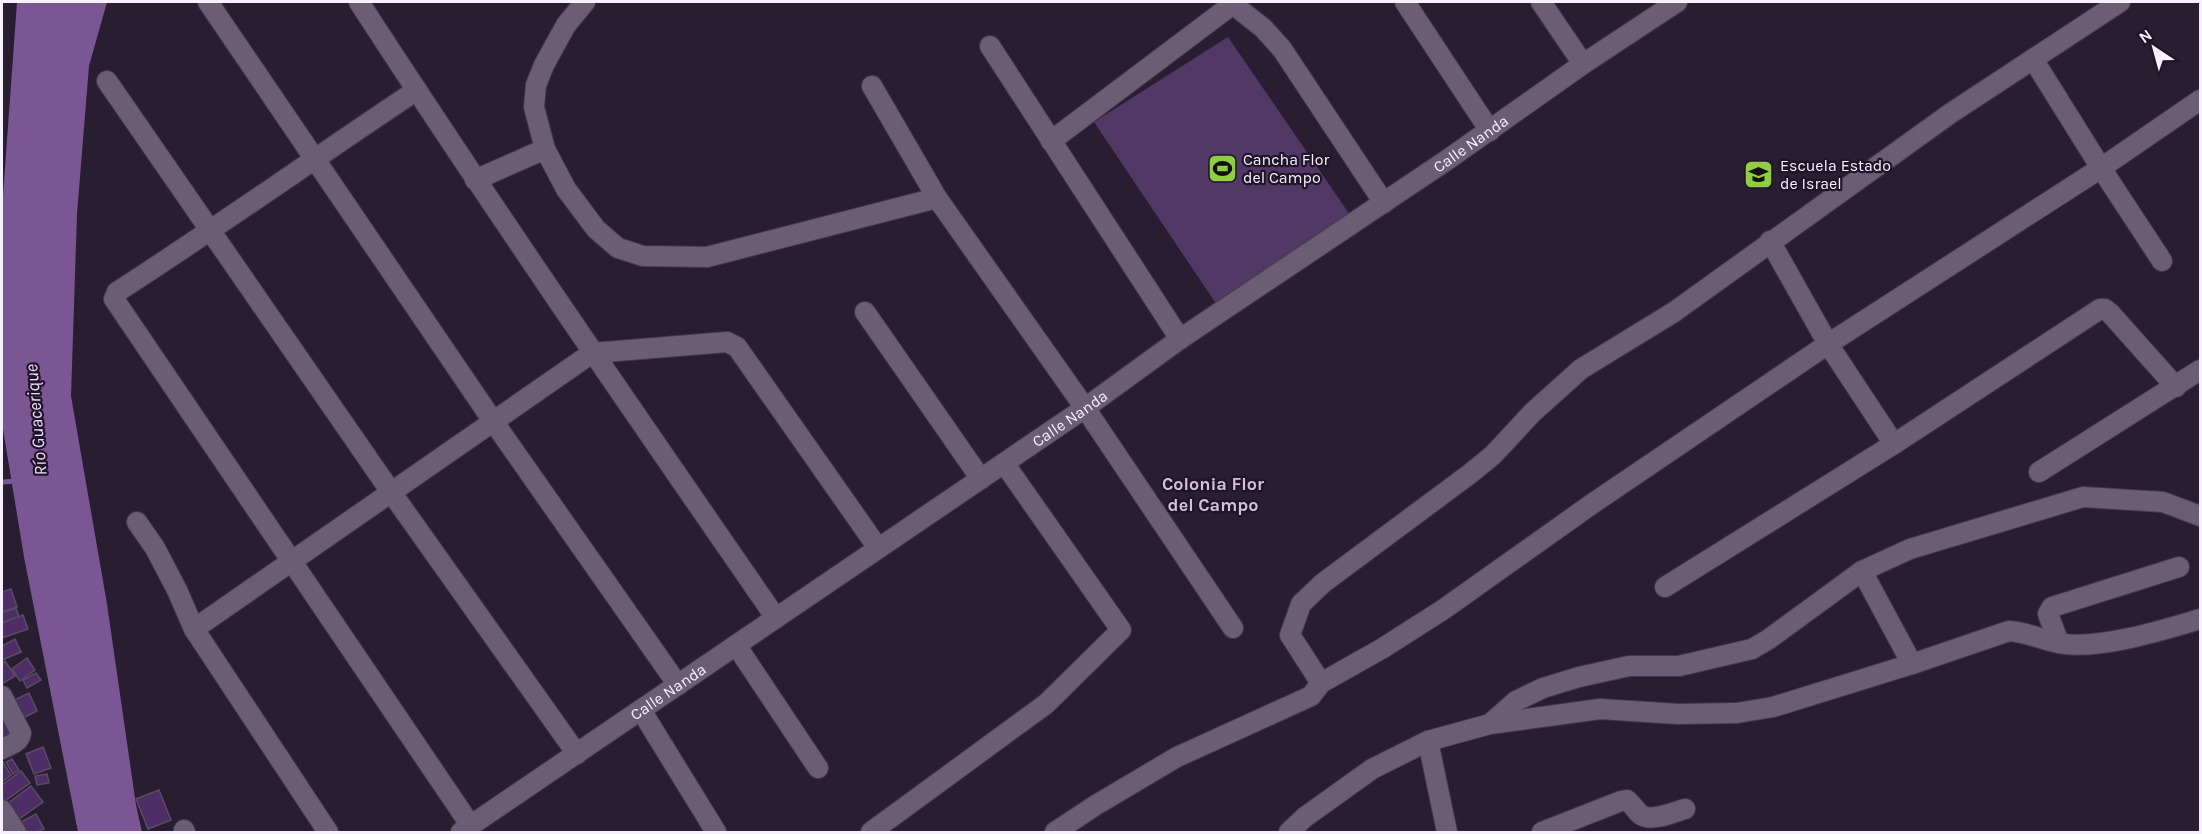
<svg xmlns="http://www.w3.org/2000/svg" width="2202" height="834" viewBox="0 0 2202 834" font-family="Karla,sans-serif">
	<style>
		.green { fill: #523965 }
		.water { fill: #7a5694 }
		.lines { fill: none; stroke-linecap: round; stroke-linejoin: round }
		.stream { stroke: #7a5694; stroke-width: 5 }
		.building { fill: #4f2d67; stroke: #594c64; stroke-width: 1.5 }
		.street-casing { stroke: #443a4b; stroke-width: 22 }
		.street { stroke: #6b5d76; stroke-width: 20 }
		.labels { text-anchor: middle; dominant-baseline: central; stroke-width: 4.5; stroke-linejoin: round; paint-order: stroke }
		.street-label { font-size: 16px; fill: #f7f0fe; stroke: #1f1428 }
		.poi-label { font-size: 16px; fill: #f7f0fe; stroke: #1f1428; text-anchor: start }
		.water-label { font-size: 18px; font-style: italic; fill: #efdbff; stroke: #1f1428 }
		.neighbourhood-label { font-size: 18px; font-weight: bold; fill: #d0c1dc; stroke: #1f1428 }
	</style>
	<rect width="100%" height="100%" fill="#291d32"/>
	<polygon class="green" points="1228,37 1350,215 1219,308 1094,122"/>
	<polygon class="water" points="17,2 107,2 89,66 77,214 71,396 107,604 136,805 142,832 78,832 24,557 2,423 2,209"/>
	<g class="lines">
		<polyline class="stream" points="2,482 18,481"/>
	</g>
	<g class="building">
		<polygon points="11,589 17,607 2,612 2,592"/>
		<polygon points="16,608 19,617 2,623 2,613"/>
		<polygon points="23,615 28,629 2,638 2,623"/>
		<polygon points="15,639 21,652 2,660 2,646"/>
		<polygon points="27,658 35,670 20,681 12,669"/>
		<polygon points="5,661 15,676 2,684 2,664"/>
		<polygon points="36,673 41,680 27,688 23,680"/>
		<polygon points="29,693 37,711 19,720 10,702"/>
		<polygon points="2,708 17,734 2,741"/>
		<polygon points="43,747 51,768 34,774 26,754"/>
		<polygon points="12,759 19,770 13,774 6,762"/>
		<polygon points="3,762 11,775 2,782 2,764"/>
		<polygon points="21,771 30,783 5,801 2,796 2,785"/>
		<polygon points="47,774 49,783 37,785 35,776"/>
		<polygon points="31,786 43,802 19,819 7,804"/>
		<polygon points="159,790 171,820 148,829 136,799"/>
		<polygon points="36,814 44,829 37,832 27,832 21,822"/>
	</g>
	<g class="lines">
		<defs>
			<g id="street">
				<polyline points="208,2 493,421 678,685"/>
				<path d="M359 2C494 210 635 414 776 618"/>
				<polyline points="585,2 566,25 544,65 536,85 534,107 545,149 566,189 596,229 618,248 643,256 707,257 937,198"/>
				<polyline points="1230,2 1263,28 1282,49 1384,203"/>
				<polyline points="1405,2 1490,131"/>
				<polyline points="1541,2 1583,64"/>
				<polyline points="990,46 1180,339"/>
				<polyline points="2033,59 2101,168 2162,261"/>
				<polyline points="107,81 391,492 577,754"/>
				<polyline points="872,86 937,198 1085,408 1233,628"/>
				<path d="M417 90C316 157 218 227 117 292L114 299 471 826"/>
				<polyline points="1051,141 1233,4"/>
				<polyline points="475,180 545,149"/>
				<polyline points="1770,241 1828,344 1894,444"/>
				<polyline points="865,312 981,479"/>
				<polyline points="2039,472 2200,370"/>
				<polyline points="137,522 155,548 177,590 194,629 328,832"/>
				<polyline points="1862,571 1912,664"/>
				<polyline points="1665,587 1894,444 2100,309 2105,309 2110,313 2176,387"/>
				<polyline points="194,629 592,353 727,342 737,347 878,548"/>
				<polyline points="2059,643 2048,614 2052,607 2179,567"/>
				<polyline points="736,645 818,768"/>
				<polyline points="1321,683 1290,635 1301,604 1323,583 1471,473 1493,455 1533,412 1581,369 1674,312 1951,113 2120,2"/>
				<path d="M2 696 21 733C20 743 9 745 2 749"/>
				<polyline points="641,710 716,832"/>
				<polyline points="1490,724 1516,701 1543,688 1579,677 1629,666 1679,666 1752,649 1769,639 1862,571 1910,549 2083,497 2163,502 2200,516"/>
				<polyline points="1428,741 1447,832"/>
				<polyline points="2,810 16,832"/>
				<polyline points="184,830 185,832"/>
				<path id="s1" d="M461 832 1085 408 1180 339 1447 160 1583 64 1677 2"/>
				<polyline points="871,832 1046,704 1121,630 1004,463"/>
				<polyline points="1055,832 1096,805 1177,757 1311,696 1321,683 1383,648 1444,609 1589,506 1828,344 2101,168 2200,100"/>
				<path d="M1289 832 1305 817 1372 769 1428 741 1490 724 1600 709 1678 714 1737 713 1773 707 1912 664 2009 631C2027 632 2042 640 2059 643 2095 651 2164 630 2200 619"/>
				<path d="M1542 832 1621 801 1627 800C1632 804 1636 811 1641 815 1652 822 1674 812 1685 809"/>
			</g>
		</defs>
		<use href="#street" class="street-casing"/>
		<use href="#street" class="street"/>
	</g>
	<defs>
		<symbol id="stadium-square" viewBox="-11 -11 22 22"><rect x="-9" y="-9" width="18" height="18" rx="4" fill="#90cd40" stroke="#1f1428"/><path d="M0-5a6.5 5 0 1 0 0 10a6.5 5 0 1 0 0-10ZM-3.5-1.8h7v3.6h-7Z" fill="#111"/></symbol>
		<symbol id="school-square" viewBox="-11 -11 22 22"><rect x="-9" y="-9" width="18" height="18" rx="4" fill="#90cd40" stroke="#1f1428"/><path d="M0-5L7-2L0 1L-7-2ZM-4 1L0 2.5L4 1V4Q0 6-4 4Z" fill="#111"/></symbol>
	</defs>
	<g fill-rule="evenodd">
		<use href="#stadium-square" x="1206" y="152" width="33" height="33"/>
		<use href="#school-square" x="1742" y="158" width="33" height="33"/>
	</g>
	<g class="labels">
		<g class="street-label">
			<text stroke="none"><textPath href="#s1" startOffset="1222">Calle Nanda</textPath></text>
			<text stroke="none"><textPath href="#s1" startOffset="736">Calle Nanda</textPath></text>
			<text stroke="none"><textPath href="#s1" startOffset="250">Calle Nanda</textPath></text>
		</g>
		<g class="poi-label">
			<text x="1243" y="159">Cancha Flor<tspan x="1243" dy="18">del Campo</tspan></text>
			<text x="1780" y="165">Escuela Estado<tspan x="1780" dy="18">de Israel</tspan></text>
		</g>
		<g class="water-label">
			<text transform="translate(36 420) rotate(-95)">Río Guacerique</text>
		</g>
		<g class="neighbourhood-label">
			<text x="1213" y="484">Colonia Flor<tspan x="1213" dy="21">del Campo</tspan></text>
		</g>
	</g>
	<rect width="2202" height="834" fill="none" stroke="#f7f0fe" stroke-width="6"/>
	<g transform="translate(2154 48) rotate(324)" stroke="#1f1428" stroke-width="4.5" paint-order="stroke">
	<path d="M0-4.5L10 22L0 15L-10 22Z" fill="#f7f0fe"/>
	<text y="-9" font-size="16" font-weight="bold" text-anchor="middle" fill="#f7f0fe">N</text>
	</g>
</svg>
